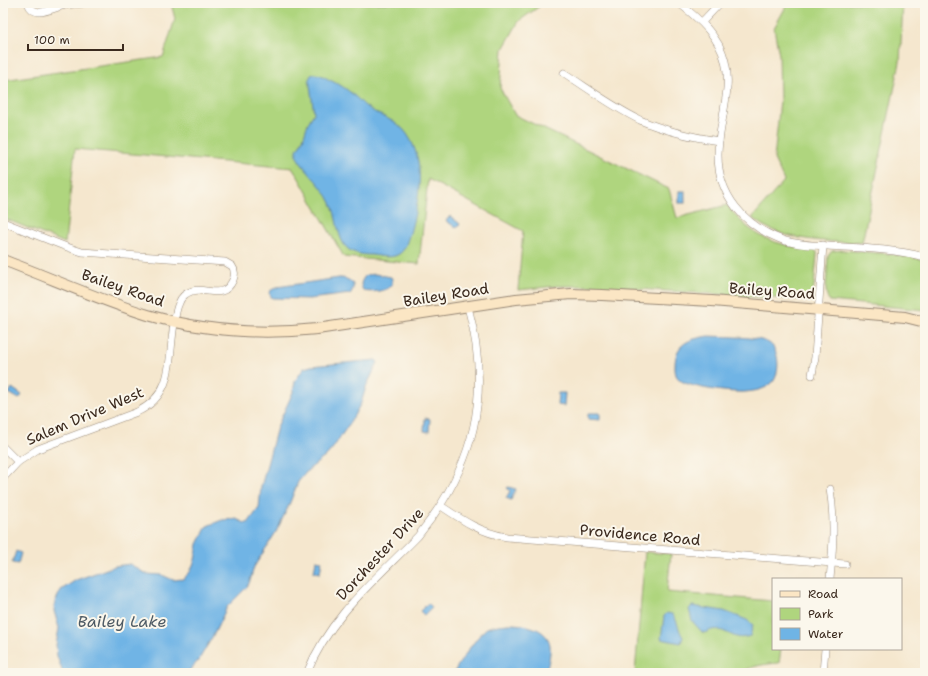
<svg xmlns="http://www.w3.org/2000/svg" width="928" height="676" viewBox="0 0 928 676" font-family="'Shantell Sans',sans-serif">
	<style>
		.green { fill: #afd57e; stroke: #75804e }
		.water { fill: #6fb4e5; stroke: #556f82 }
		.lines { fill: none; stroke-linecap: round; stroke-linejoin: round }
		.minor-casing { stroke: #988876; stroke-width: 8 }
		.secondary-casing { stroke: #988876; stroke-width: 12 }
		.minor { stroke: #fff; stroke-width: 7 }
		.secondary { stroke: #fbe6c4; stroke-width: 10 }
		.labels { text-anchor: middle; dominant-baseline: central; stroke-width: 4; stroke-linejoin: round; paint-order: stroke }
		.street-label { font-size: 15px; fill: #3b2a1e; stroke: #fbf7ec }
		.water-label { font-size: 16px; font-style: italic; fill: #4d5a64; stroke: #fbf7ec }
	</style>
	<rect width="100%" height="100%" fill="#fbf7ec"/>
	<filter id="ink" filterUnits="userSpaceOnUse"><feTurbulence type="fractalNoise" baseFrequency=".025" numOctaves="2"/><feDisplacementMap in="SourceGraphic" scale="8" xChannelSelector="R" yChannelSelector="G"/><feConvolveMatrix kernelMatrix="1 2 1 2 8 2 1 2 1" color-interpolation-filters="sRGB"/></filter>
	<filter id="wash" filterUnits="userSpaceOnUse"><feTurbulence type="fractalNoise" baseFrequency=".012" numOctaves="4" result="noise"/><feDisplacementMap in="SourceGraphic" scale="16" xChannelSelector="R" yChannelSelector="G"/><feGaussianBlur stdDeviation="0.9" result="paint"/><feColorMatrix in="noise" values="0 0 0 0 0 0 0 0 0 0 0 0 0 0 0 0 0 1.4 0 .05"/><feComposite in="paint" operator="in"/></filter>
	<g filter="url(#wash)">
		<rect width="100%" height="100%" fill="#f5e7ce"/>
		<g class="green">
			<path d="M171 3H544L519 21 503 49 500 88 515 115 669 189 677 218 727 205C752 238 774 245 814 249L817 252V255L813 296 811 299 805 300 593 286H557L518 290 523 231 428 179 419 264 344 257 293 168 75 149 65 243 3 218V80L163 57 175 19Z"/>
			<path d="M788 3H903L900 62 862 243C825 241 782 242 752 218L784 181 774 159 780 101 779 55 774 28Z"/>
			<polygon points="842,250 891,254 925,260 925,310 830,301 827,297 826,290 828,256 832,251"/>
			<path d="M645 552 671 554 667 592 773 601V649H781L779 663C765 664 751 666 738 673H635Z"/>
		</g>
		<g class="water">
			<path d="M314 74C321 74 324 77 330 80 335 83 341 85 346 89 353 94 358 99 364 105 377 116 397 119 407 134 427 163 419 201 410 233 407 240 406 250 399 254 392 259 380 256 372 255 364 255 353 254 347 248 337 239 337 215 331 203 323 185 307 174 297 157V150L303 139 308 123 314 113 309 79 311 75Z"/>
			<rect x="679" y="191" width="6" height="12"/>
			<polygon points="450,216 460,224 457,228 446,221"/>
			<path d="M375 274 391 277 392 279C392 281 393 284 391 286 388 291 370 293 364 291 359 285 361 281 366 275Z"/>
			<path d="M339 278C350 278 358 284 350 294L309 299 272 298 269 293 270 291 277 287Z"/>
			<path d="M709 336C723 337 757 336 769 343 780 350 780 373 773 382 765 390 755 391 745 392 732 393 689 388 680 380 675 376 675 371 675 366 675 343 689 339 709 336Z"/>
			<polygon points="376,360 378,362 366,387 361,403 351,421 333,448 326,456 308,470 298,482 289,505 276,532 254,567 250,581 247,587 227,607 214,634 198,661 187,673 63,673 57,656 56,645 59,628 54,611 55,602 61,590 76,580 115,566 123,565 130,564 146,574 162,575 173,580 183,579 190,572 195,560 198,544 207,526 222,520 236,519 245,523 248,523 259,508 261,487 277,427 293,392 295,381 304,368 311,366"/>
			<polygon points="12,388 22,395 19,399 9,393"/>
			<polygon points="558,393 565,393 564,406 557,405"/>
			<polygon points="588,413 600,413 600,420 588,419"/>
			<polygon points="425,418 430,419 429,432 424,431"/>
			<polygon points="508,487 516,489 511,500 506,498 510,491 507,488"/>
			<polygon points="16,551 21,553 18,564 12,563"/>
			<polygon points="316,560 322,561 320,573 314,572"/>
			<polygon points="428,603 432,607 424,615 420,611"/>
			<path d="M692 606 724 611 747 620 753 625 750 636C735 641 732 633 719 630 712 628 709 632 703 633L692 621 689 609Z"/>
			<path d="M667 613 672 614C678 620 678 630 683 637L681 643 661 639 664 616Z"/>
			<path d="M508 624C523 624 547 627 550 645 551 654 548 664 546 673H454C457 665 480 632 487 628 493 625 501 625 508 624Z"/>
		</g>
	</g>
	<g filter="url(#ink)">
		<g class="lines">
			<defs>
				<g id="minor">
					<path d="M28 3C34 20 52 8 65 5 71 4 78 4 84 3"/>
					<path d="M679 3C699 19 719 36 725 61 730 80 726 97 723 116 721 128 718 142 718 155 718 195 744 225 780 239 795 245 813 245 828 246 861 248 893 249 925 257"/>
					<polyline points="702,22 720,3"/>
					<path d="M564 73C589 89 613 107 640 120 665 131 692 137 719 141"/>
					<path d="M3 222 64 246 82 252 225 262 232 266C235 270 235 275 233 280 223 301 207 287 192 291 186 293 181 297 179 303 176 309 175 317 174 324 168 359 175 394 137 412L38 449 18 462 3 478"/>
					<polyline points="812,375 815,357 823,245"/>
					<polyline points="3,447 18,462"/>
					<path d="M830 489C835 519 833 549 830 579"/>
					<path d="M441 506C462 520 481 533 507 537L845 564"/>
					<path d="M307 673C329 617 377 578 418 536 475 466 492 394 468 307"/>
					<polyline points="823,673 825,649"/>
				</g>
				<path id="secondary" d="M3 260C51 278 99 300 148 315 203 331 261 335 317 329L516 299 571 294 602 295 712 301 905 317 925 322"/>
			</defs>
			<use href="#minor" class="minor-casing"/>
			<use href="#secondary" class="secondary-casing"/>
			<use href="#minor" class="minor"/>
			<use href="#secondary" class="secondary"/>
		</g>
	</g>
	<g class="labels">
		<g class="street-label">
			<text transform="translate(123 288) rotate(19)">Bailey Road</text>
			<text transform="translate(772 291) rotate(4)">Bailey Road</text>
			<text transform="translate(446 295) rotate(-9)">Bailey Road</text>
			<text transform="translate(85 416) rotate(-23)">Salem Drive West</text>
			<text transform="translate(640 535) rotate(5)">Providence Road</text>
			<text transform="translate(380 554) rotate(-47)">Dorchester Drive</text>
		</g>
		<g class="water-label">
			<text x="122" y="621">Bailey Lake</text>
		</g>
	</g>
	<rect width="928" height="676" fill="none" stroke="#fbf7ec" stroke-width="16"/>
	<rect x="772" y="578" width="130" height="72" fill="#fbf7ec" stroke="#aea59a"/>
	<rect x="780" y="591" width="20" height="6" fill="#fbe6c4" stroke="#aea59a"/>
	<text x="808" y="598" font-size="12" fill="#3b2a1e">Road</text>
	<rect x="780" y="608" width="20" height="12" fill="#afd57e" stroke="#aea59a"/>
	<text x="808" y="618" font-size="12" fill="#3b2a1e">Park</text>
	<rect x="780" y="628" width="20" height="12" fill="#6fb4e5" stroke="#aea59a"/>
	<text x="808" y="638" font-size="12" fill="#3b2a1e">Water</text>
	<path d="M28 44v6h95v-6" fill="none" stroke="#3b2a1e" stroke-width="2"/>
	<text x="34" y="44" font-size="12" fill="#3b2a1e" stroke="#fbf7ec" stroke-width="3" paint-order="stroke">100 m</text>
</svg>
